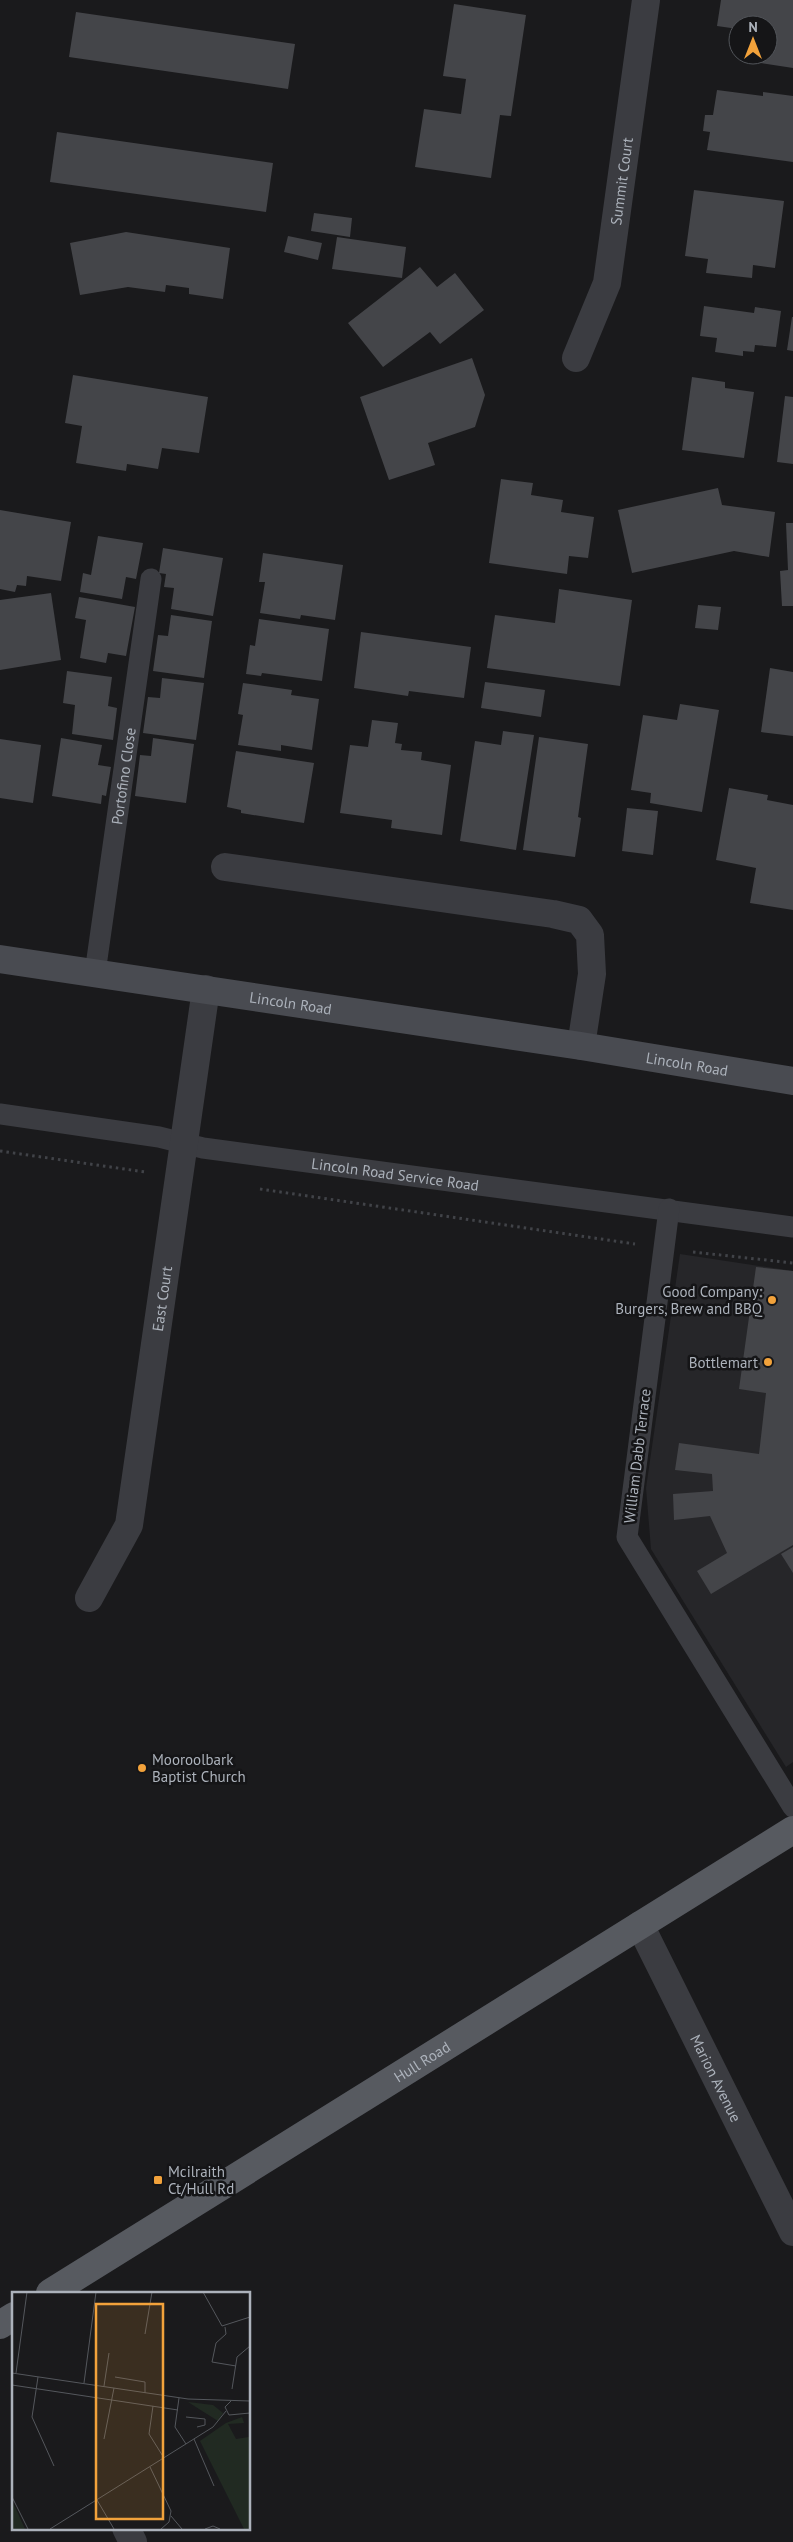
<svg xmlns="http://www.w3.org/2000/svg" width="793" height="2542" viewBox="0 0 793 2542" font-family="'PT Sans',sans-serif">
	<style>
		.built { fill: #262629 }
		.building { fill: #444549 }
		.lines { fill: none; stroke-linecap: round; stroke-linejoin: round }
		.path { stroke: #414348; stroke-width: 3; stroke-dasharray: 2.5 4; stroke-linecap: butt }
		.lane { stroke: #3b3c41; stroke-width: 21 }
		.street { stroke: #3b3c41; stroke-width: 28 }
		.secondary { stroke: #494b51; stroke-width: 28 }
		.primary { stroke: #575a60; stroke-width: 28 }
		.poi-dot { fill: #f2a23b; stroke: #151517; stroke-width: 2 }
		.labels { text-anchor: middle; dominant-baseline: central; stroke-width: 5; stroke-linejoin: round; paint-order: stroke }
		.street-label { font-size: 15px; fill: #acb2bb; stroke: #151517 }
		.poi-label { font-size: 15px; fill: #acb2bb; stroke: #151517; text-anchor: end }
		.inset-road { fill: none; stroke: #54575c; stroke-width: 1 }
		.view { fill: #f2a23b; fill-opacity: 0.15; stroke: #f2a23b; stroke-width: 2.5 }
		.inset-edge { fill: none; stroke: #acb2bb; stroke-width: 2.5 }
	</style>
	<rect width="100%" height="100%" fill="#1a1a1c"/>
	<polygon class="built" points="680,1254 793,1271 793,1762 786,1767 651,1549 646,1488"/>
	<g class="building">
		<polygon points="721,0 793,0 793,68 754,62 755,55 768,55 768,25 738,25 738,29 717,26"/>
		<polygon points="454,4 526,15 511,116 500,115 491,178 415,167 424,109 461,114 466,79 443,76"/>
		<polygon points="76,12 295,44 288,89 69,57"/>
		<polygon points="717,90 763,96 763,92 793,96 793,162 707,150 710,132 703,131 705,115 713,115"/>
		<polygon points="57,132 273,163 266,212 50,182"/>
		<polygon points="694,190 784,201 775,268 753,265 752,278 706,273 708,259 685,256"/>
		<polygon points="314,213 352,218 350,237 311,231"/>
		<polygon points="126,232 230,248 223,299 189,294 189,288 166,285 165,292 128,287 80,295 70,243"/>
		<polygon points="288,236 322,243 318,260 284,252"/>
		<polygon points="337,237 406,247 402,278 332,269"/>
		<polygon points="420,267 437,287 455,273 484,310 440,344 430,332 383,367 348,323"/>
		<polygon points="704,306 754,313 755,307 781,311 776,347 755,345 754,352 743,351 743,356 715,352 717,338 700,336"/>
		<polygon points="792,317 793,317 793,351 787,350"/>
		<polygon points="472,358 485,395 475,427 428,443 435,465 389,480 360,397"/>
		<polygon points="73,375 208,397 199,453 162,448 158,469 127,464 126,471 76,463 82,426 65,423"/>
		<polygon points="692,377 725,382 725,388 754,392 744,458 682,450"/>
		<polygon points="785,396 793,397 793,464 777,462"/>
		<polygon points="501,479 533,483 531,495 563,500 561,512 594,517 588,558 569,556 567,574 489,563"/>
		<polygon points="718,488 722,505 775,512 769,557 734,551 632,573 618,510"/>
		<polygon points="0,510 71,522 61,581 27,576 26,586 17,585 15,592 0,589"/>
		<polygon points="786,523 793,523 793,606 782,606 780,571 788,570"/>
		<polygon points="98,536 143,543 136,579 126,577 122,599 80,592 83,573 91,575"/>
		<polygon points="163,548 223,558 213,616 171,609 174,588 164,587 166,574 159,573"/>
		<polygon points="263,553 343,565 335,620 301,615 300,619 260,613 265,582 259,582"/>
		<polygon points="559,589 632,600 620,686 487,668 495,615 555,623"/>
		<polygon points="51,593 61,660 0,670 0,600"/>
		<polygon points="79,597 135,607 126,656 108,653 106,663 80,658 86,620 75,618"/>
		<polygon points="698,605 721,607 718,630 695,628"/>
		<polygon points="171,615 212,621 204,678 153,671 158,635 168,636"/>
		<polygon points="259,619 329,629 322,681 262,673 261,676 246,674 250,645 255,646"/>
		<polygon points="361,632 471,647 464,698 409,691 408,696 354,688"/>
		<polygon points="770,668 793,672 793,736 761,732"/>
		<polygon points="67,671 112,677 108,706 117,708 113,740 72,734 75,705 63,703"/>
		<polygon points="162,678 204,683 196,740 143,733 148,697 160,698"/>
		<polygon points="485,682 545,690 541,717 481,708"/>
		<polygon points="243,683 292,690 291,695 319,699 312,750 281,745 281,751 238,745 243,715 238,714"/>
		<polygon points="680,704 719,710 702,812 650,803 651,793 631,790 643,715 677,720"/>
		<polygon points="372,720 398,723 395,743 402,744 401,750 422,752 421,760 451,765 442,835 391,828 392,820 340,813 350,745 368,747"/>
		<polygon points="503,731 534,735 516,850 460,841 475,741 501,745"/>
		<polygon points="539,737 588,744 578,817 581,818 575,857 523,850"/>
		<polygon points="61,738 102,745 98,765 111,767 106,796 102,795 101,804 52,796"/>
		<polygon points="153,738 194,744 186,803 135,796 140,755 151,756"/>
		<polygon points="0,739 41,745 33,803 0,798"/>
		<polygon points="236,751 314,763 304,823 241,813 241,810 227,807"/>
		<polygon points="729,788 768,795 767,800 793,805 793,910 750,903 756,868 716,860"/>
		<polygon points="627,808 658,811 653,855 622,851"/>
		<polygon points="756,1267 793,1271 793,1545 711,1594 697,1571 727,1553 710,1516 674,1520 673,1494 713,1491 712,1474 675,1470 679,1443 759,1454 766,1393 739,1389"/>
		<polygon points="793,1547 793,1573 781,1554"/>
	</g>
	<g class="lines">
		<g class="path">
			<polyline points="0,1151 145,1172"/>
			<polyline points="260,1189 635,1244"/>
			<polyline points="693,1252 793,1263"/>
		</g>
		<g class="lane">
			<path id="s1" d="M95 973 151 579"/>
			<path id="s2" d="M0 1114 159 1137 203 1148 793 1227"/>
			<polyline points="669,1209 627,1537 793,1807"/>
		</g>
		<g class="street">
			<path id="s3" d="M576 358 607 283 646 0"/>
			<polyline points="225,867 553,914 579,920 590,935 592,974 581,1046"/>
			<path id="s4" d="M89 1598 129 1525 206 989"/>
			<path id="s5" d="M640 1925 793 2232"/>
			<polyline points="126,2528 133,2542"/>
		</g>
		<path class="secondary" id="s6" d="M0 959 581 1046 793 1081"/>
		<g class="primary">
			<path id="s7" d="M50 2293 793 1830"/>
			<polyline points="0,2325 14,2316"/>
		</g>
	</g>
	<g class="poi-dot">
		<circle cx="772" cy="1300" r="5"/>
		<circle cx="768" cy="1362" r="5"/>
		<circle cx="142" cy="1768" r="5"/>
		<rect x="153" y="2175" width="10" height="10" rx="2.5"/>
	</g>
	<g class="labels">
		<g class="street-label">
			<text stroke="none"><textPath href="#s3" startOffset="184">Summit Court</textPath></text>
			<text stroke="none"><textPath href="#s1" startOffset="199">Portofino Close</textPath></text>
			<text stroke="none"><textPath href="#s6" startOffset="294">Lincoln Road</textPath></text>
			<text stroke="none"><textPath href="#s6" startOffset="695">Lincoln Road</textPath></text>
			<text stroke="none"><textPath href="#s2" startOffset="400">Lincoln Road Service Road</textPath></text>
			<text stroke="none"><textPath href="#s4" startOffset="312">East Court</textPath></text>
			<text transform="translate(637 1456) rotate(-83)">William Dabb Terrace</text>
			<text stroke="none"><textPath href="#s7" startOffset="438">Hull Road</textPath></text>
			<text stroke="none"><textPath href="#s5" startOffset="171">Marion Avenue</textPath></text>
		</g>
		<g class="poi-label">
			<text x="762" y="1291">Good Company:<tspan x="762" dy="17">Burgers, Brew and BBQ</tspan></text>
			<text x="758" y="1362">Bottlemart</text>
			<text x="152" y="1759" text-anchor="start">Mooroolbark<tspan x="152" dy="17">Baptist Church</tspan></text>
			<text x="168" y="2171" text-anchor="start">Mcilraith<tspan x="168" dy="17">Ct/Hull Rd</tspan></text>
		</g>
	</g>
	<g transform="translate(12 2292)">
		<rect width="238" height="238" fill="#1a1a1c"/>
		<path d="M176 110 201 113 211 121 206 129ZM230 125 232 131 216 132 224 147 237 145V237H232L188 149 214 131ZM0 210 4 217 13 237H0Z" fill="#212a22"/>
		<path class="inset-road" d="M191 0 210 34 238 25M213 35 214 42 204 51 200 70 224 74M133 42 140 0M0 81 176 107 238 109M4 81 15 0M26 85 20 125 42 174M103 85 133 90V101M72 91 84 0M0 93 166 118M92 94 97 61M220 97 225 65 238 54M167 106 163 135 174 152M219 109 213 115 217 123 238 121M141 114 137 142 152 166M174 125 193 127V133L185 135M92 147 102 96M182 147 202 194M138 175 159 219 157 230 149 237M0 205 16 237M85 208 102 237M159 224 170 237M38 237 201 135 214 119M193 237 201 234 208 237"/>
		<path class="view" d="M84 12H151V227H84Z"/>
		<rect width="238" height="238" class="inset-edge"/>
	</g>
	<g transform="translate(753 40)"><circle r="24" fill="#151517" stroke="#515459"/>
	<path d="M0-4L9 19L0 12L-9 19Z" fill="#f2a23b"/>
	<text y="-8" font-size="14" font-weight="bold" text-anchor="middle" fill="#acb2bb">N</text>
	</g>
</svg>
